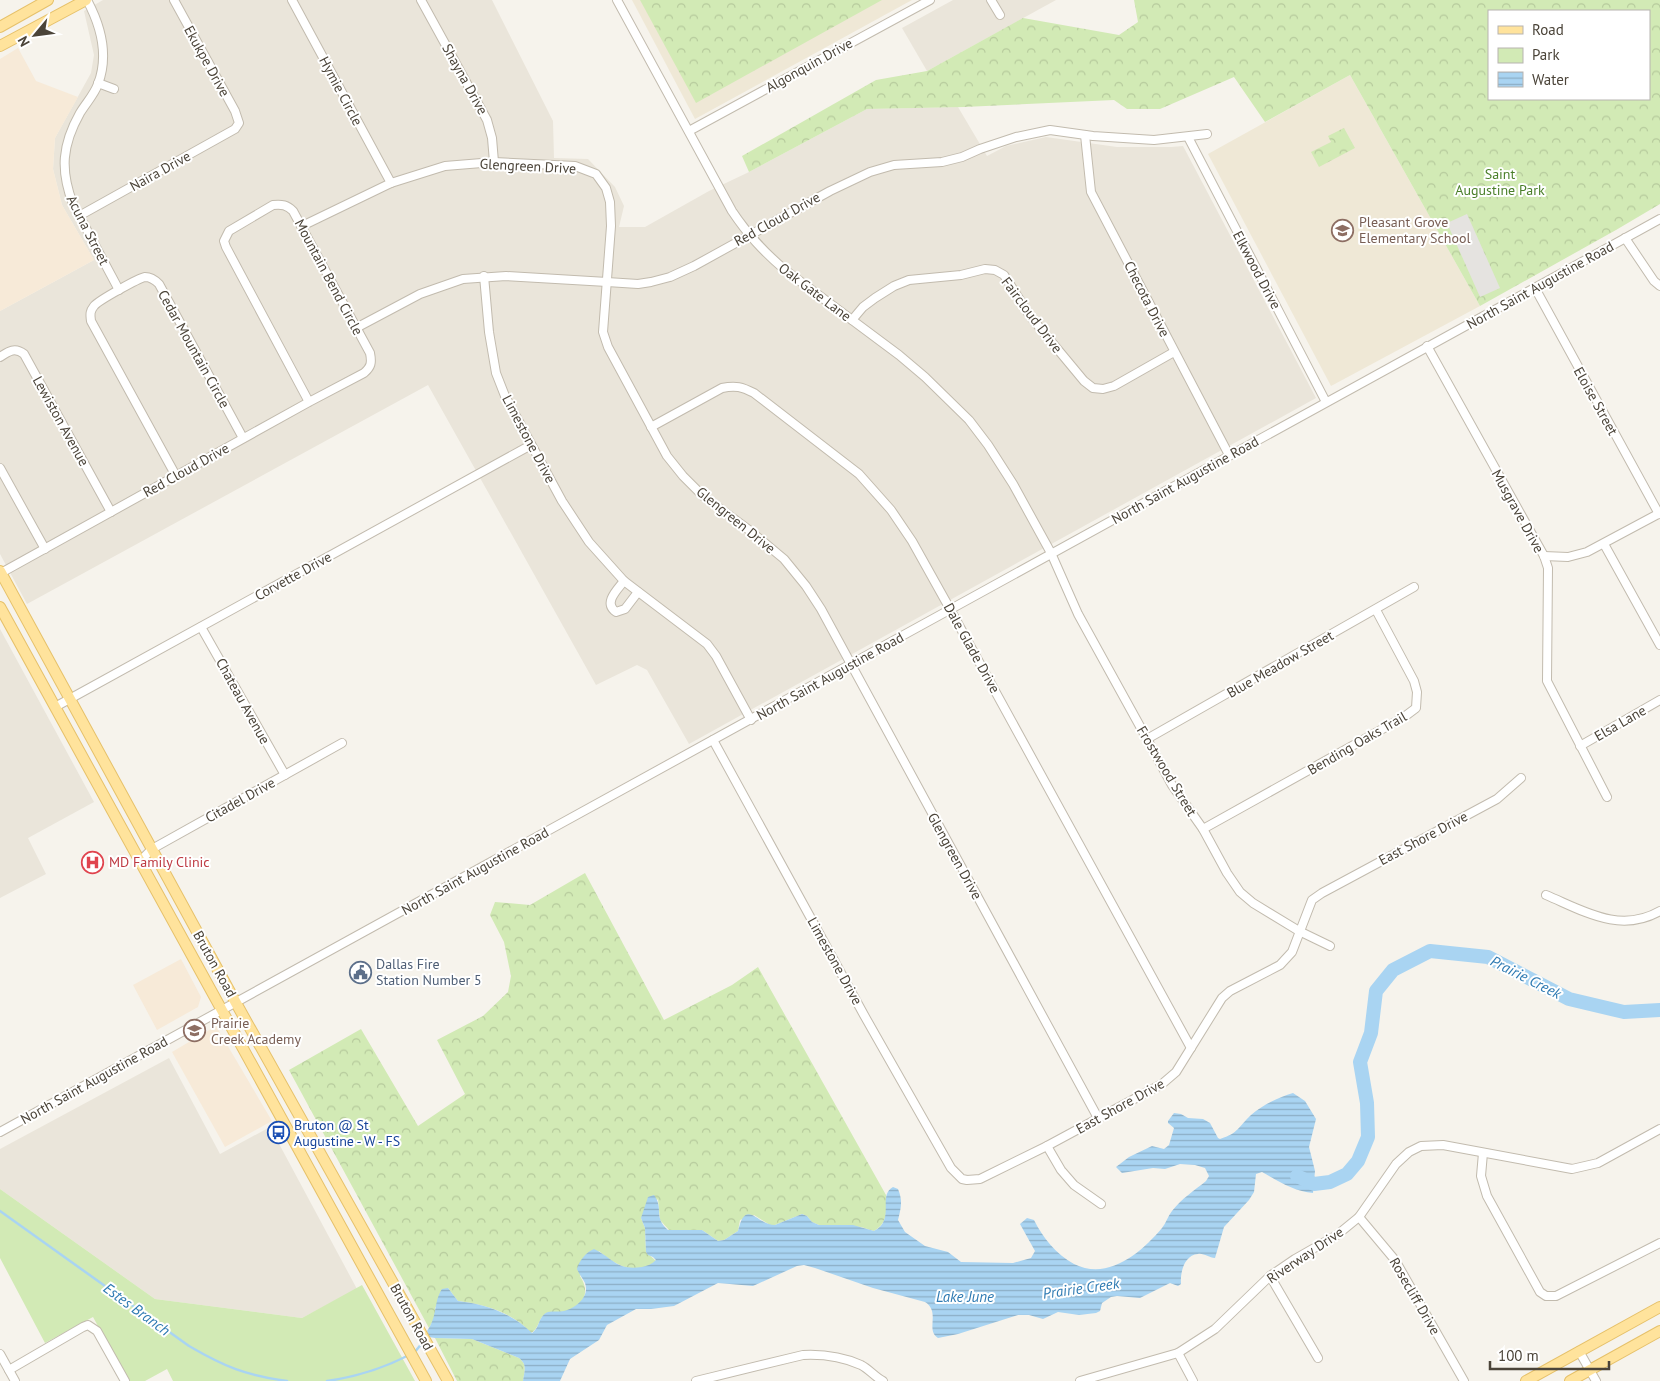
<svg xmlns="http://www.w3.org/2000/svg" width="1660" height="1381" viewBox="0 0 1660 1381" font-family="'PT Sans',sans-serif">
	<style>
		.residential { fill: #eae5da }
		.commercial { fill: #f7ead8 }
		.education { fill: #efe8d6 }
		.green { fill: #d2eab5 }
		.forest { fill: url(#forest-crowns); fill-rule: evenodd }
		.parking { fill: #e5e3e0 }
		.water { fill: url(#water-rules) }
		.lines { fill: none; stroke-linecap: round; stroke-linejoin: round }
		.stream { stroke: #a9d4f2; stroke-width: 2.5 }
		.river { stroke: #a9d4f2; stroke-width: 14 }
		.minor-casing { stroke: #c2bbae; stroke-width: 10 }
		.major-casing { stroke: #e6c16a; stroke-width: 12 }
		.minor { stroke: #fff; stroke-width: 8 }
		.major { stroke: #ffe39c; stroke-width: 10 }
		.labels { text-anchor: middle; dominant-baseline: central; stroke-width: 4; stroke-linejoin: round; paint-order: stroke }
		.street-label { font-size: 14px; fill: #4b4439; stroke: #fff }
		.park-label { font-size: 14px; fill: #4a7f2a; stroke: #fff }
		.education-label { font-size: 14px; fill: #785e54; stroke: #fff; text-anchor: start }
		.health-label { font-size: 14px; fill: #be3a42; stroke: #fff; text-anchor: start }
		.service-label { font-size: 14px; fill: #4e5e75; stroke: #fff; text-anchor: start }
		.transit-label { font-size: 14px; fill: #164399; stroke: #fff; text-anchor: start }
		.water-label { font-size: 15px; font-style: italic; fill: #2e7ab2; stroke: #fff }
	</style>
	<defs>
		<pattern id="forest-crowns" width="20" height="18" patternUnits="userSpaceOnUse" patternTransform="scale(1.25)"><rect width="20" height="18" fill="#d2eab5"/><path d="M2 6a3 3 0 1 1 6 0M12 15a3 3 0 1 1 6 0" fill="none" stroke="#b6ca9c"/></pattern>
		<pattern id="water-rules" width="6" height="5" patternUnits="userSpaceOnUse" patternTransform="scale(1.25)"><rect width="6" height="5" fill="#a9d4f2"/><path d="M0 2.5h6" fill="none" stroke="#8caec5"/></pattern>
	</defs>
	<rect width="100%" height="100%" fill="#f6f3ec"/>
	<g class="residential">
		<polygon points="103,0 492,0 553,121 554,158 588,159 615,187 624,206 619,227 645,227 709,191 749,172 867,109 958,107 987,156 1006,146 1046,137 1117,147 1171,147 1183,146 1316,398 689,744 647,670 637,665 596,685 428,385 27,604 0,554 0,311 94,260 62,205 53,169 55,138 91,73 94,55 84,11"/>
		<polygon points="953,0 1056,0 927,71 902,28"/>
		<polygon points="0,629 94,802 28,838 46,874 0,898"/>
		<polygon points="169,1058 220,1154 270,1127 357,1289 302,1318 155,1299 0,1189 0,1149"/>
	</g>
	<g class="commercial">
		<polygon points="18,48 36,81 78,97 55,138 53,169 62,205 94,260 0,311 0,59"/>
		<polygon points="181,959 201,997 198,1007 157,1030 133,985"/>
		<polygon points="216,1026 272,1121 225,1147 172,1052"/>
	</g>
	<g class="education">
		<polygon points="632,0 912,0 695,119"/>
		<polygon points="1350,75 1480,306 1331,386 1208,154"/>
	</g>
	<polygon class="green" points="0,1189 155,1299 302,1318 362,1285 415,1381 173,1381 167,1369 145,1381 128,1381 93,1317 45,1343 0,1258"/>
	<g class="forest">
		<polygon points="640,0 882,0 696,103"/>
		<path d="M1134 0H1660V204L1616 230 1480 306 1350 75 1265 122 1234 77 1160 109H1127L1114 100 964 107 867 109 749 172 742 156 876 80 927 71 1023 18 1119 35 1138 22ZM1489 11H1649V99H1489Z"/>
		<polygon points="1344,128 1355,148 1319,167 1311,152 1331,142 1328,136"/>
		<path d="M585 873 664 1020 732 985 758 967 886 1195C886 1209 889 1223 874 1231L861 1227 819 1225 812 1222 807 1216 802 1214 775 1225H770L754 1215 740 1220 738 1231 724 1240 718 1241 702 1230H669L660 1220 658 1199 641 1218 645 1228 646 1252 656 1261C636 1277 615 1265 599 1251L580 1276C592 1294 582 1309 561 1312 555 1313 550 1311 545 1314 538 1319 539 1329 531 1333 513 1313 485 1304 458 1301L448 1288 435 1308V1317L429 1328 289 1070 361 1029 418 1126 465 1094 437 1040 483 1016 508 992 511 976 504 942 490 915 495 902 530 905Z"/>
		<path d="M435 1338 472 1339 519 1358C528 1365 524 1372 523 1381H457Z"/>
	</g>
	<polygon class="parking" points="1467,214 1500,288 1480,297 1447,223"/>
	<path class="water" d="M1293 1093 1305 1101 1316 1119 1309 1147 1315 1171 1313 1193C1295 1192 1278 1181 1262 1172L1256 1174 1254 1192 1249 1200 1224 1227 1215 1258C1209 1258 1204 1253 1198 1254 1184 1255 1180 1273 1181 1284L1178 1286 1170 1283 1140 1298 1117 1296 1111 1297 1102 1303 1100 1311 1096 1313 1079 1315 1058 1312 1043 1319 1029 1315H1018L958 1334 938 1338C925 1330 941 1312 925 1302L873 1288 815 1268 804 1265 797 1266 753 1286 718 1283 674 1306 651 1309H636L607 1325 599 1340 570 1359 560 1381H523C524 1372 528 1365 519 1358L472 1339 435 1338 429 1337 427 1331C438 1316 433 1303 442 1289L448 1288 458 1301C485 1304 512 1313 532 1333 540 1328 538 1316 548 1312 553 1311 559 1312 564 1311 576 1308 590 1297 585 1283 583 1279 579 1274 577 1269 579 1261 586 1252 594 1249 613 1258 617 1271 642 1267 647 1266 652 1264 656 1260L653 1257 648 1255 646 1252 645 1228 641 1218 648 1197 654 1195C664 1208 653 1217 668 1230H702L718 1241 724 1240 738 1231C746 1197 757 1225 775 1225L802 1214 807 1216 812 1222 819 1225H853L874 1231C896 1219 877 1196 893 1187L898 1189C903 1201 901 1208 898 1220L905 1232 925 1246 948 1252 961 1262 1013 1263 1031 1258 1035 1251 1020 1224 1027 1218 1034 1220C1043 1238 1056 1254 1074 1264 1108 1281 1141 1253 1162 1228 1166 1223 1168 1216 1172 1211 1181 1199 1195 1190 1206 1181L1209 1176 1205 1168 1195 1165 1180 1164 1165 1169 1153 1168 1122 1173 1116 1167 1129 1157 1152 1146 1164 1149 1169 1145 1174 1128 1168 1123V1121L1174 1113 1181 1114 1188 1118 1203 1119 1210 1123 1218 1138 1220 1139C1239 1133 1238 1127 1251 1115 1262 1105 1279 1097 1293 1093Z"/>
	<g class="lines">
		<g class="stream">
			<path d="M0 1211 189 1346C225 1367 245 1375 287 1381"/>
			<polyline points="414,1353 423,1342"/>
			<path d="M327 1381C355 1377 384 1368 409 1355"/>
		</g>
		<polyline class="river" points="1297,1176 1314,1184 1330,1182 1347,1174 1358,1161 1368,1137 1367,1103 1360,1062 1371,1033 1376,991 1393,970 1430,951 1488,957 1569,999 1624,1012 1660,1010"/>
		<defs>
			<g id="minor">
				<path d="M87 0C101 26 109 55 98 84 94 95 86 103 80 113 62 145 60 170 73 204L119 290"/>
				<polyline points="292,0 391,183"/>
				<polyline points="421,0 487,120 492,138 494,162"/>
				<path d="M617 0 732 211C748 235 763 251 785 270L899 355 925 377 969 420 988 445 1013 484 1051 553 1078 614 1147 739 1172 785 1203 829 1227 873 1240 892 1253 903 1299 931 1330 946"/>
				<polyline points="991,0 1000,15"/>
				<polyline points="98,83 114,89"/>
				<polyline points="689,131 930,0"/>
				<polyline points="1085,135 1091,192 1229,455"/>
				<polyline points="1188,137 1326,402"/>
				<polyline points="79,216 235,129 239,123 235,111 174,0"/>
				<polyline points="302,226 391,183 445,166 494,162 575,166 596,174 606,188 610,202 611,226 603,332 608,347 667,456 683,476 703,496 749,530 784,559 806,586 821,609 1098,1118"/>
				<polyline points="1625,238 1654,281 1660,286"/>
				<polyline points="484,276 489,332 496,373 505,396 562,501 589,542 624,581 707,644 716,656 751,720"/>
				<polyline points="1535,288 1659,514"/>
				<polyline points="852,320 863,307 875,298 894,286 909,280 961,275 985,269 995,270 1004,275 1030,316 1084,381 1093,388 1103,389 1114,386 1174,352"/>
				<polyline points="356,328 420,294 463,279 506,276 607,282 638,284 651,282 670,277 694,266 830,191 870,172 894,165 942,162 962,157 980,149 1016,137 1050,130 1093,136 1154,140 1207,134"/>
				<polyline points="1427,346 1544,556 1548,568 1547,681 1607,797"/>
				<path d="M0 357C9 351 15 347 24 354L111 512"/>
				<path d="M651 427 722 388C736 385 742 387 754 393L859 474 891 510 912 541 950 609 1191 1048"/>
				<polyline points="0,468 45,549"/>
				<path d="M176 476 91 321C90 314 90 311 94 306 99 300 139 278 145 277 151 277 155 280 159 284L243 438"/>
				<polyline points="1604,544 1660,645"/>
				<polyline points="1544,556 1568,557 1587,552 1660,513"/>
				<path d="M1 573 309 402 364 373C371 367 372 363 370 353L293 211C287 205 282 204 273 205L229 231 224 241 226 247 309 402"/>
				<path d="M624 581C617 590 603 603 616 612L625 609 638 592"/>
				<polyline points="201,627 285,775"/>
				<polyline points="55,707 531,445"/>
				<polyline points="1147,739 1414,587"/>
				<polyline points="713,740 864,1015 951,1168 962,1179 967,1180 980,1179 1047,1146 1162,1084 1176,1072 1222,998 1230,991 1280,965 1292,952 1312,900 1322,893 1497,799 1521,778"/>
				<polyline points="1580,746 1660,700"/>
				<polyline points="1203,829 1404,717 1416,708 1417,692 1414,681 1376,610"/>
				<polyline points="140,861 152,849 342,743"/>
				<path d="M1546 895C1584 911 1620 934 1660 911"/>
				<polyline points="0,1132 1660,219"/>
				<polyline points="1047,1146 1061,1170 1074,1185 1101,1204"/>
				<polyline points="1483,1153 1481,1176 1487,1196 1540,1292 1546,1296 1556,1296 1660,1243"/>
				<polyline points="1359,1217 1395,1260 1464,1381"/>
				<polyline points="1270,1276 1318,1358"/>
				<polyline points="1579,1351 1596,1381"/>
				<polyline points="1178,1353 1193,1381"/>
				<polyline points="0,1354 15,1381"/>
				<polyline points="9,1370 83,1327 88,1325 97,1331 125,1381"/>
				<path d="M696 1381 803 1355C823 1354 843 1357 861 1365 869 1369 875 1377 883 1381"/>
				<polyline points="1080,1381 1178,1353 1215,1329 1270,1276 1295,1259 1337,1235 1359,1217 1396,1164 1409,1152 1421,1146 1443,1145 1572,1169 1598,1163 1660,1129"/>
			</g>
			<g id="major">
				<polyline points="0,27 48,0"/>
				<polyline points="0,46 86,0"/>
				<polyline points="0,571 236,1003 448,1381"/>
				<polyline points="0,607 426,1381"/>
				<polyline points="1526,1381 1660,1307"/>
				<polyline points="1570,1381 1660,1331"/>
			</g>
		</defs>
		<use href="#minor" class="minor-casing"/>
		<use href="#major" class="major-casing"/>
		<use href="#minor" class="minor"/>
		<use href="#major" class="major"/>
	</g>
	<defs>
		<symbol id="school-ring" viewBox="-11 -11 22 22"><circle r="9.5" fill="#fff" stroke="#8d6e63" stroke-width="1.5"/><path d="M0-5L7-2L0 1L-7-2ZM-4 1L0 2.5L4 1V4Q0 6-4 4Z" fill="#8d6e63"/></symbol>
		<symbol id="hospital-ring" viewBox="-11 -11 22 22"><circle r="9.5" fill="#fff" stroke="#e0444e" stroke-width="1.5"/><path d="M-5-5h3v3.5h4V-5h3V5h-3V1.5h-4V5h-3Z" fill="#e0444e"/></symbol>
		<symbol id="civic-ring" viewBox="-11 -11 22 22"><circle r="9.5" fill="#fff" stroke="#5c6f8a" stroke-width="1.5"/><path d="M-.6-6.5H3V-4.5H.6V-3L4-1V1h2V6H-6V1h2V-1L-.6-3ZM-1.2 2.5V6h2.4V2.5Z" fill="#5c6f8a"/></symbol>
		<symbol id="bus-ring" viewBox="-11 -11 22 22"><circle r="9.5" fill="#fff" stroke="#1a4fb4" stroke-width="1.5"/><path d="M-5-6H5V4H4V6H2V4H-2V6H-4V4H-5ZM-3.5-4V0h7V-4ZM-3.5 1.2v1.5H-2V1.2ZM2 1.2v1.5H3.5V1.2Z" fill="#1a4fb4"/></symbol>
	</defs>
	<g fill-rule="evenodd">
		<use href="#school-ring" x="1330" y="218" width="25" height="25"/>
		<use href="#hospital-ring" x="80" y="850" width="25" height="25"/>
		<use href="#civic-ring" x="348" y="960" width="25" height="25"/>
		<use href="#school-ring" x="182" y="1018" width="25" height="25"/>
		<use href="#bus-ring" x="266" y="1120" width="25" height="25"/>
	</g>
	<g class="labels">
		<g class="street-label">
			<text transform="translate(207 61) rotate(61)">Ekukpe Drive</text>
			<text transform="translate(809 65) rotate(-29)">Algonquin Drive</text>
			<text transform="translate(465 79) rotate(61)">Shayna Drive</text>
			<text transform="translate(341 91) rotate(62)">Hymie Circle</text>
			<text transform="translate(528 166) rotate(3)">Glengreen Drive</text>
			<text transform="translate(160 171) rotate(-29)">Naira Drive</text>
			<text transform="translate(777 219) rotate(-29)">Red Cloud Drive</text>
			<text transform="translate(88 230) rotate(63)">Acuna Street</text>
			<text transform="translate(1257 270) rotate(62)">Elkwood Drive</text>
			<text transform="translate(329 277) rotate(62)">Mountain Bend Circle</text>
			<text transform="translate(1540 285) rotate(-29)">North Saint Augustine Road</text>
			<text transform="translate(815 292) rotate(37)">Oak Gate Lane</text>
			<text transform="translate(1147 299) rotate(63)">Checota Drive</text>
			<text transform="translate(1032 315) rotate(53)">Faircloud Drive</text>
			<text transform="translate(194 349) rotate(61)">Cedar Mountain Circle</text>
			<text transform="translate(1596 401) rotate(61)">Eloise Street</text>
			<text transform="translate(61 421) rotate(61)">Lewiston Avenue</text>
			<text transform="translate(529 439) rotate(62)">Limestone Drive</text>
			<text transform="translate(186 470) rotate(-29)">Red Cloud Drive</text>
			<text transform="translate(1185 480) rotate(-29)">North Saint Augustine Road</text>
			<text transform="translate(1518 511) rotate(61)">Musgrave Drive</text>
			<text transform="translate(736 520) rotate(39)">Glengreen Drive</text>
			<text transform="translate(293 576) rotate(-29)">Corvette Drive</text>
			<text transform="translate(972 648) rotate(61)">Dale Glade Drive</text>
			<text transform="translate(1280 664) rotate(-30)">Blue Meadow Street</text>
			<text transform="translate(830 676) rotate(-29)">North Saint Augustine Road</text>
			<text transform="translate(243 701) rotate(61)">Chateau Avenue</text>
			<text transform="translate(1620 723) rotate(-30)">Elsa Lane</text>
			<text transform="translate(1357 743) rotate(-30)">Bending Oaks Trail</text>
			<text transform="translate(1167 771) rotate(59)">Frostwood Street</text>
			<text transform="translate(240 800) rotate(-29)">Citadel Drive</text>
			<text transform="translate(1423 838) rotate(-28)">East Shore Drive</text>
			<text transform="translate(955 856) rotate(61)">Glengreen Drive</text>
			<text transform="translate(475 871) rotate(-29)">North Saint Augustine Road</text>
			<text transform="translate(835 961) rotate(61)">Limestone Drive</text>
			<text transform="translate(215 964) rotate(61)">Bruton Road</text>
			<text transform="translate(94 1080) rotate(-29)">North Saint Augustine Road</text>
			<text transform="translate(1120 1106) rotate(-29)">East Shore Drive</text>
			<text transform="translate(1305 1255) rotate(-34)">Riverway Drive</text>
			<text transform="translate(1415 1296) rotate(60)">Rosecliff Drive</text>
			<text transform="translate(412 1317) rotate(61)">Bruton Road</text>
		</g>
		<g class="park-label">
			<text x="1500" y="174">Saint<tspan x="1500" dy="16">Augustine Park</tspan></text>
		</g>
		<g class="education-label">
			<text x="1359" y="222">Pleasant Grove<tspan x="1359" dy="16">Elementary School</tspan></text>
			<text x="211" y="1023">Prairie<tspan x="211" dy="16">Creek Academy</tspan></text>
		</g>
		<g class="health-label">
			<text x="109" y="862">MD Family Clinic</text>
		</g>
		<g class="service-label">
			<text x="376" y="964">Dallas Fire<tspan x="376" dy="16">Station Number 5</tspan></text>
		</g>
		<g class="transit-label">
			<text x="294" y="1125">Bruton @ St<tspan x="294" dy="16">Augustine - W - FS</tspan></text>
		</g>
		<g class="water-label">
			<text transform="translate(1526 977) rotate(27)">Prairie Creek</text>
			<text transform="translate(1081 1288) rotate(-8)">Prairie Creek</text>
			<text x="965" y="1296">Lake June</text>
			<text transform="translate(137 1309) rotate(36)">Estes Branch</text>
		</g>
	</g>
	<rect x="1488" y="10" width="162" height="90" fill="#ffffff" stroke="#b7b4b0"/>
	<rect x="1498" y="26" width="25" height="8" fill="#ffe39c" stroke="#b7b4b0"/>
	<text x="1532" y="35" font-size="15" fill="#4b4439">Road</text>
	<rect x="1498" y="48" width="25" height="15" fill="#d2eab5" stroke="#b7b4b0"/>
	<text x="1532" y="60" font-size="15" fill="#4b4439">Park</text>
	<rect x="1498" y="72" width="25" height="15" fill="url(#water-rules)" stroke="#b7b4b0"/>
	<text x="1532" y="85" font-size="15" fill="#4b4439">Water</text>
	<g transform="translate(35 35) rotate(241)" stroke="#ffffff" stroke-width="4" paint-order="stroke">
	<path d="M0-4L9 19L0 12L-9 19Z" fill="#4b4439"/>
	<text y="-8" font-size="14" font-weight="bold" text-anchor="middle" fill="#4b4439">N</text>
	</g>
	<path d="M1490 1361v8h119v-8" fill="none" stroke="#4b4439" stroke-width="2.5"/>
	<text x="1498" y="1361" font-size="15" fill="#4b4439" stroke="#ffffff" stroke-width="4" paint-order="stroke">100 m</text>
</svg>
